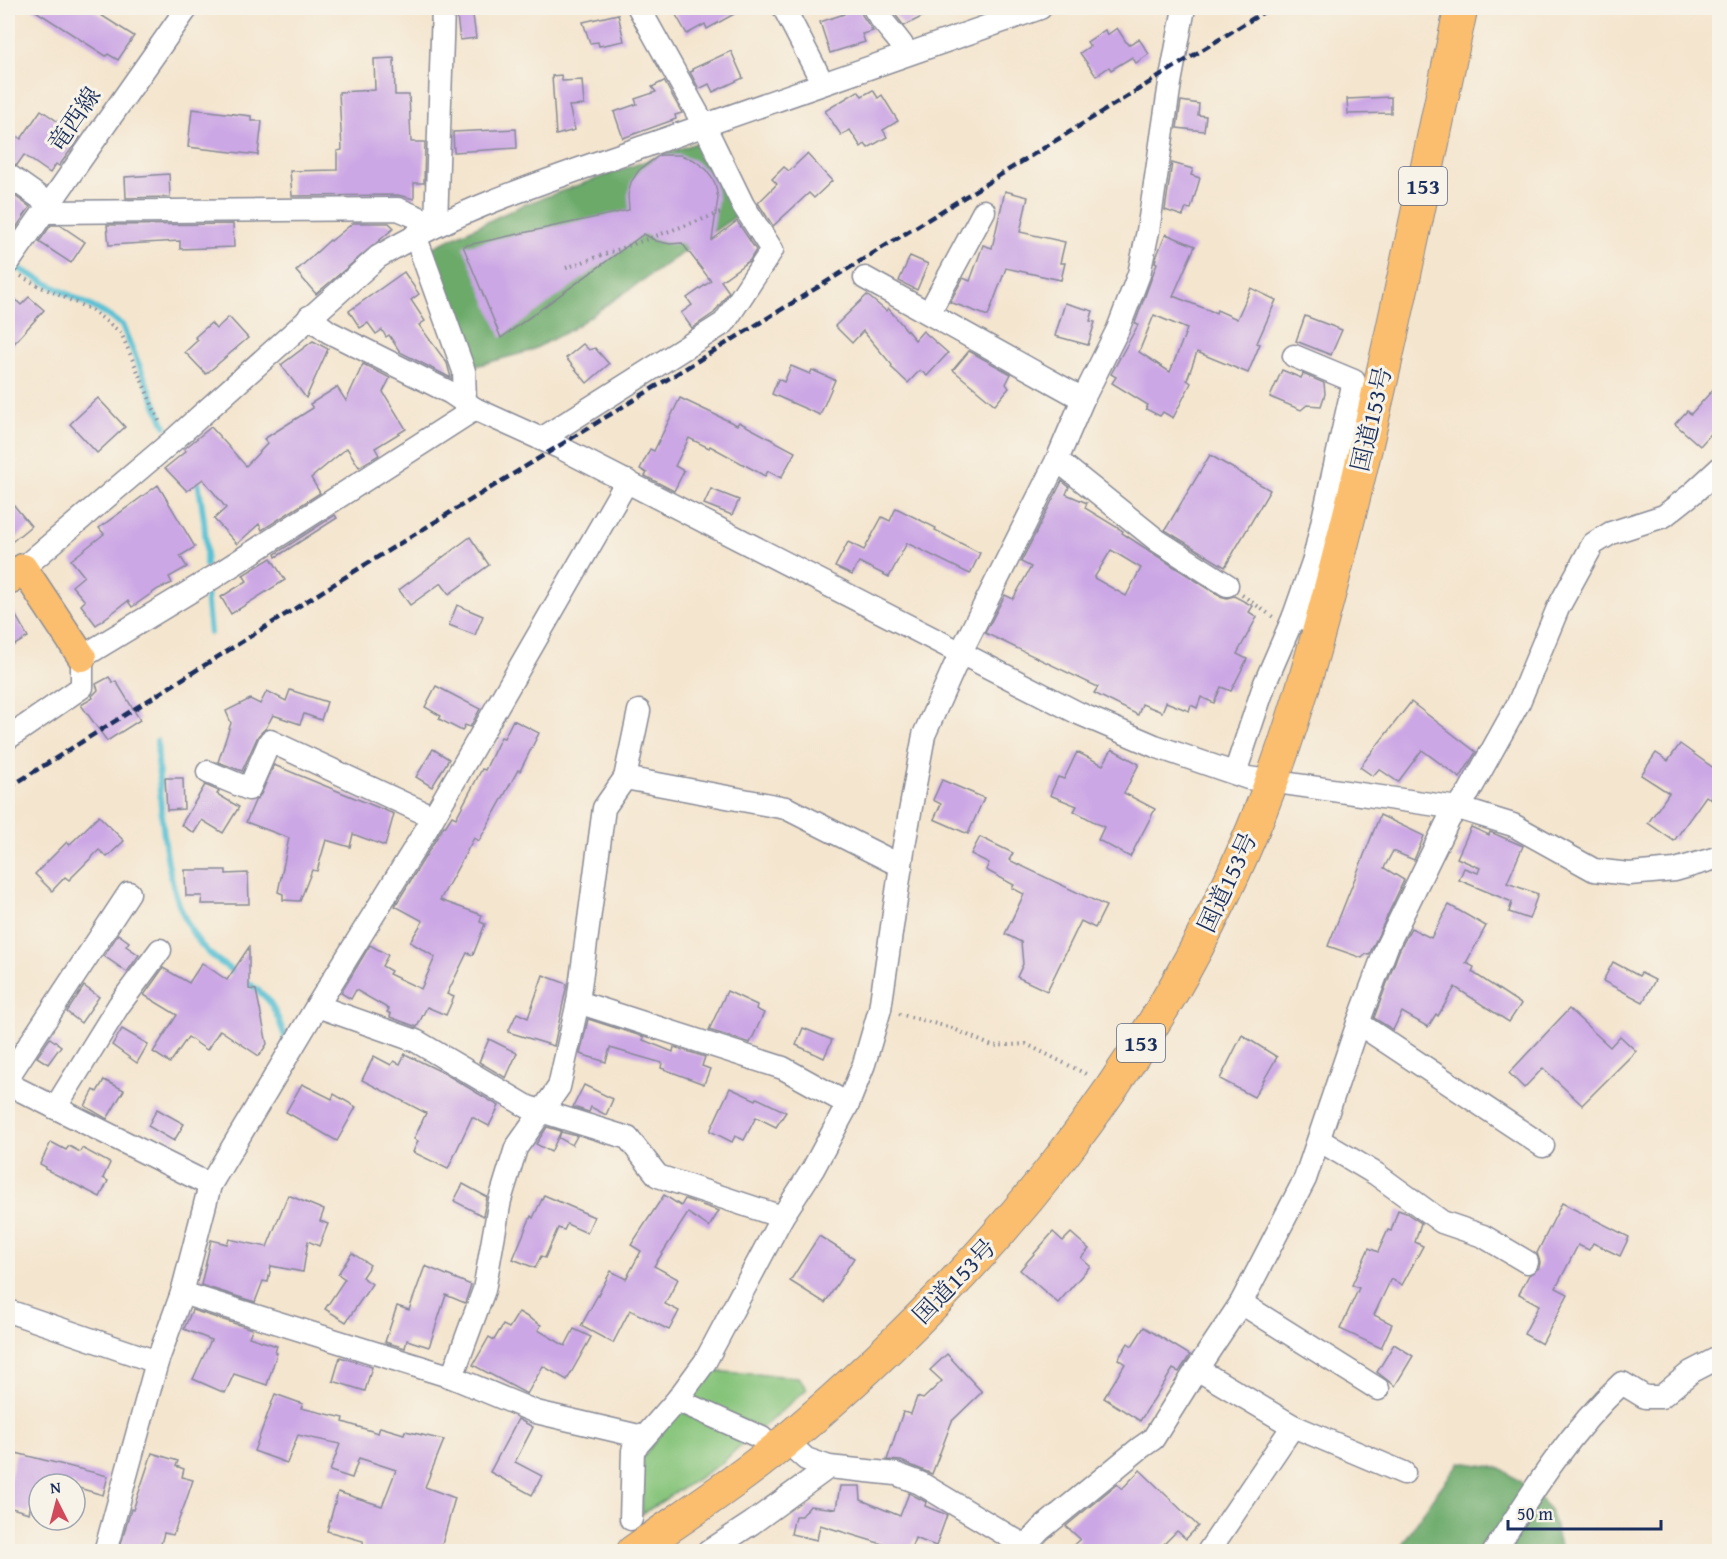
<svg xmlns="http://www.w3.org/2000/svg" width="1727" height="1559" viewBox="0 0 1727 1559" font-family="'Gentium Book Plus','Noto Serif JP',serif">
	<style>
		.green { fill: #86c47a; stroke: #507a6c; stroke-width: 1.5 }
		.forest { fill: #6caa6a; stroke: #446c64; stroke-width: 1.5 }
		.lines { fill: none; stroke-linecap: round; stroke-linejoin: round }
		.stream { stroke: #58c1d4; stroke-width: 6 }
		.building { fill: #cca7e5; fill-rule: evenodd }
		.minor-casing { stroke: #888a96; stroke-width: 25 }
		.major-casing { stroke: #888a96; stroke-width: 31 }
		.highway-casing { stroke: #888a96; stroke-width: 35 }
		.path { stroke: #888a96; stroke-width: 4; stroke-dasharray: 1.5 4.5; stroke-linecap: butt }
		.minor { stroke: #fff; stroke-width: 22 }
		.major { stroke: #fabe6e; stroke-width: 28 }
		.highway { stroke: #fabe6e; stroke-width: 33 }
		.rail { stroke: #1b2f5e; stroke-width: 4.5; stroke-dasharray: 9 4.5; stroke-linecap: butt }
		.labels { text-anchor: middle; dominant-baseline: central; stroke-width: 6; stroke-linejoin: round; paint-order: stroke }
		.shield { fill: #f7f3e8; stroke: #5d6a87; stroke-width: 1.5 }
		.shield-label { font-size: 22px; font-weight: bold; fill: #1b2f5e }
		.street-label { font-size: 24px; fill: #1b2f5e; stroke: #f7f3e8 }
	</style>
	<rect width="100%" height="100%" fill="#f7f3e8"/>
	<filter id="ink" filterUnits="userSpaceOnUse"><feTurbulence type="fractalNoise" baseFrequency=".0167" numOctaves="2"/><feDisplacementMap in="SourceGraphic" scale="12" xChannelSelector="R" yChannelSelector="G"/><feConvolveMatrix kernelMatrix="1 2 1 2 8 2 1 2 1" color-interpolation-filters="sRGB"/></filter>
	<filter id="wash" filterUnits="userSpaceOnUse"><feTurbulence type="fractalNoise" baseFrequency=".008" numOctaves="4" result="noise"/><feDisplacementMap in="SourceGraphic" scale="24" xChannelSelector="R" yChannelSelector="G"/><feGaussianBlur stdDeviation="1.35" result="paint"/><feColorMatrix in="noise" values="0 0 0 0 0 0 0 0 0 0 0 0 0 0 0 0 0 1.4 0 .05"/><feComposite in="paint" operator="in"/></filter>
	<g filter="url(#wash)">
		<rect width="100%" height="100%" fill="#f4e5ce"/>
		<g class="green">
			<polygon points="709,1371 798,1377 807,1389 762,1428 699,1404 694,1395"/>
			<polygon points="679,1410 744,1442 722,1463 642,1514 643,1457"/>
		</g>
		<g class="forest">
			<polygon points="699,142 741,213 570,330 530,351 472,367 425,251 523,205"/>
			<polygon points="1460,1462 1501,1468 1530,1489 1550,1510 1562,1552 1397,1552 1432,1499"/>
		</g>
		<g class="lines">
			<g class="stream">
				<polyline points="16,267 104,313 122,325 165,426"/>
				<path d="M195 477 198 481C203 510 207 536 206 565"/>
				<polyline points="206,593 210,633"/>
				<path d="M157 741C161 803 161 907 208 952 225 968 255 984 269 1001 277 1012 281 1027 286 1039L284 1042"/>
			</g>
		</g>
		<g id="blocks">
			<g class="building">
				<polygon points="31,8 90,8 134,36 118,60 108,54 106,56"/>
				<polygon points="456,8 472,8 476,38 460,40"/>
				<polygon points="672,8 745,8 707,29 705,24 687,34"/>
				<polygon points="842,8 861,8 862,15 873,31 862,34 865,42 830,53 820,22 844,14"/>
				<polygon points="890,8 939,8 904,26"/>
				<polygon points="618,14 624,41 599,46 598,42 590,43 583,22"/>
				<polygon points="1117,28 1128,45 1139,39 1149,54 1136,63 1132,57 1111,70 1109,67 1096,76 1080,53 1090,46 1087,42 1105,30 1107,35"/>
				<polygon points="731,51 743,78 713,92 709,84 699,89 690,72 693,71 692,69"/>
				<polygon points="394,58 395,95 409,95 411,142 425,142 424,183 414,183 414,199 398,195 292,196 290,171 337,170 337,151 342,150 339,92 375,90 374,59"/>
				<polygon points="561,75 562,81 582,80 584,105 569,106 575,130 556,135 552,76"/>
				<polygon points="664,81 682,113 675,115 676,119 623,138 614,112 637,104 635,99 656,92 652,87"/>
				<polygon points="873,90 878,98 882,95 898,121 883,130 887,137 868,148 865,144 861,147 850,130 841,135 825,111 858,91 862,96"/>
				<polygon points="1391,97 1391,113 1348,114 1347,99"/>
				<polygon points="1181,101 1199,104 1198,115 1206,116 1204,131 1177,128"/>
				<polygon points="192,109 251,116 251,121 262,121 258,155 188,147"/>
				<polygon points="41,110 80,137 59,166 56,164 50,173 24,155 17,165 8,162 8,146 15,135 21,139"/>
				<polygon points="516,129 517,148 454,152 453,132"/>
				<polygon points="807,154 832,181 814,198 809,193 773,226 758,203 777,184 772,179 784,167 789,171"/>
				<polygon points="660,155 680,155 694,160 707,170 715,183 718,198 712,240 737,221 756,250 750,260 721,281 729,292 714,313 692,328 681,313 692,305 687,298 711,281 682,243 670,244 656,241 644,234 501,338 463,246 629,210 628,195 631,182 639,170"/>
				<polygon points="1172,163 1193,169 1191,175 1200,178 1191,209 1186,208 1183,216 1165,210"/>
				<polygon points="169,174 170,197 126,198 125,177"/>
				<polygon points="8,191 30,207 8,240"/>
				<polygon points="1005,191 1028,197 1020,232 1065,242 1060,263 1065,263 1061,280 1006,268 988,316 950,302 963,278 970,281 983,245 992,248"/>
				<polygon points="353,223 389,223 394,228 316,294 296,271 330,240 331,241"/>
				<polygon points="233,224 234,247 180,249 180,241 109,245 107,225"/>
				<polygon points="51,225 60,225 85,242 71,263 39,242"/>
				<path d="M1166 234 1195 246 1173 296 1216 313 1217 310 1237 319 1251 288 1276 300 1257 343 1260 344 1248 373 1197 352 1187 380 1191 383 1173 418 1163 412 1160 416 1146 409 1148 405 1112 383 1116 377 1111 374 1138 325 1135 323 1157 263 1155 262 1157 255ZM1154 315 1187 329 1170 372 1139 352Z"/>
				<polygon points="910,256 928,264 917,290 899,281"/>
				<polygon points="404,272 419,294 411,300 425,321 419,325 447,363 451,378 400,352 389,335 386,337 382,330 376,334 368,323 360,328 349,311"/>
				<polygon points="8,292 21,305 29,297 44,310 8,350"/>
				<polygon points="867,295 886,311 888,308 915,340 923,331 948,353 927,376 920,370 908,383 891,367 892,365 863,331 852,343 835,326"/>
				<polygon points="1065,303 1093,311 1090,321 1095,322 1088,345 1055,336"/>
				<polygon points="1305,316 1342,330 1331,355 1296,341"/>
				<polygon points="229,317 248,338 206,374 185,352 198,340 195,337 211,323 216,329"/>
				<polygon points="313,341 328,349 306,398 281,365"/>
				<polygon points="583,344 589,350 595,348 609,364 587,383 566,358"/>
				<polygon points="969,351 1011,374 1006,384 1009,388 995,405 953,370"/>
				<polygon points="363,364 390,378 383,392 406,429 375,448 379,455 359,467 347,448 311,478 320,493 262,530 259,524 237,544 214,519 226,508 203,479 187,491 165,468 186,451 184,449 211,427 246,466 268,443 264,439 313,408 310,404 337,387 346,401"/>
				<polygon points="791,366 810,374 812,370 835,380 820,415 772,394 778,379 784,382"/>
				<polygon points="1282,370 1301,378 1303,374 1324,383 1325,394 1321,406 1307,405 1301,410 1270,397"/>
				<polygon points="1719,383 1719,425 1700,446 1675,424 1687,411 1691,414"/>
				<polygon points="98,398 125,427 97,453 70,424"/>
				<polygon points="680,398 737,425 739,422 795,452 781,478 768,471 765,476 710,446 709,448 689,438 675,466 684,471 674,491 645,476 647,473 640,469 650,449 654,451"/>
				<polygon points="1210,455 1270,490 1225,567 1165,530"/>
				<path d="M1062 481 1069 487 1066 494 1087 503 1085 508 1123 531 1122 533 1151 552 1220 596 1227 598 1234 596 1253 606 1249 612 1257 617 1237 654 1247 659 1231 691 1221 687 1214 703 1201 697 1197 708 1191 705 1189 711 1166 702 1162 712 1142 704 1138 715 1094 693 1098 687 985 633 1005 595 1013 599 1031 567 1021 562ZM1111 550 1141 568 1126 596 1094 578Z"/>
				<polygon points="158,485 195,547 180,556 187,567 169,577 172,583 158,589 132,607 128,601 96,625 81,605 85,601 72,586 84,576 71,560 104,534 99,528"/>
				<polygon points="711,489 739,500 732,515 704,504"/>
				<polygon points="8,498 31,526 8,545"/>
				<polygon points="896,508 936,528 935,530 980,553 970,574 907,543 889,577 859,562 852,575 835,567 848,542 864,550 882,517 890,521"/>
				<polygon points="335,515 337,518 276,557 275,554"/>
				<polygon points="470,537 489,565 449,594 441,583 410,605 399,590"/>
				<polygon points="271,558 285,580 231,614 221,597 247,581 243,575"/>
				<polygon points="8,602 28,637 8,649"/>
				<polygon points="457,605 483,616 475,635 449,625"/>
				<polygon points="109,677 113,683 116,681 140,720 107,741 81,705 93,698 92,696 98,690 96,684"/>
				<polygon points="436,686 480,709 470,727 465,725 462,731 439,719 441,716 425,707"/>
				<polygon points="290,690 327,702 321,720 304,714 300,724 273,715 266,728 258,736 242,771 218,762 231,723 226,711 250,699 260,704 267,691 286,701"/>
				<polygon points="1411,702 1476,752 1460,778 1422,750 1398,782 1379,769 1373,776 1360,767"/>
				<polygon points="513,720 539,733 520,771 518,770 479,841 474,838 440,900 482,915 480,922 485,924 473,955 467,953 447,994 454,997 446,1015 427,1007 417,1027 390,1017 391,1014 387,1012 389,1009 356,990 351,999 341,993 370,945 388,955 382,966 391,971 389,974 421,989 435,957 410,942 423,921 395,906 444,826 445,827 452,816 456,818 482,769 485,770 501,737 504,738"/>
				<polygon points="1680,744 1719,772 1719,805 1706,796 1674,841 1648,823 1669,793 1641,775 1656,753 1668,761"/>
				<polygon points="433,749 449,759 432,787 416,777"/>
				<polygon points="1112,749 1139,764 1124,793 1155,809 1130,857 1098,840 1104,827 1074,811 1077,806 1050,795 1058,777 1064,779 1077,752 1103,765"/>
				<polygon points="274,765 394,814 385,846 353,834 350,847 326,840 317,871 312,870 300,901 283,900 283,894 278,892 289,838 246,822 255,801 261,794"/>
				<polygon points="165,778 183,778 184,809 167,810"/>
				<polygon points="942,780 984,798 968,834 934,819 941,804 933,800"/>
				<polygon points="205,785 219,791 217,794 239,807 223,833 202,820 194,833 181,825"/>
				<polygon points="1380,815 1424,836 1414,860 1393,851 1384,868 1404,880 1369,955 1366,954 1362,958 1328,946"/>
				<polygon points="99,816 124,841 107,857 99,850 69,880 65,877 52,891 35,874 67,842 69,845"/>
				<polygon points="1471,827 1489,835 1490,832 1495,834 1523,846 1507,883 1538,894 1529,919 1509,912 1512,902 1459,880 1464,868 1478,873 1480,868 1457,858"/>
				<polygon points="980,837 1013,853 1009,860 1106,906 1095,928 1081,921 1047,991 1017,977 1023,964 1021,942 1005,934 1024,894 1012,888 1014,885 986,870 989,863 971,854"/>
				<polygon points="185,870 226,870 226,874 248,873 249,904 201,904 202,896 186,896"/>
				<polygon points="1449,905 1486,926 1466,963 1474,967 1472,972 1521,1004 1509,1022 1455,987 1438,1016 1436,1014 1428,1027 1402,1012 1393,1030 1374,1018 1399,951 1411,928 1431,938"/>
				<polygon points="118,934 129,942 126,946 139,955 127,972 104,956"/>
				<polygon points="249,947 249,989 256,990 267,1044 259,1056 220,1030 207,1050 188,1037 170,1063 153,1052 177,1015 144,995 163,968 189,983 202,963 227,980"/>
				<polygon points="1613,962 1639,976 1641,973 1655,980 1643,1002 1603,981"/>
				<polygon points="543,975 567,984 554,1046 508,1032 517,1013 528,1018"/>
				<polygon points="84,986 99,997 81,1023 67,1012"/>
				<polygon points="727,991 757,1005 756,1009 764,1013 750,1043 709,1030"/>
				<polygon points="1569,1009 1610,1047 1620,1036 1636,1051 1582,1105 1543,1068 1524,1088 1509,1073"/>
				<polygon points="588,1019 644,1037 643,1040 673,1052 674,1047 705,1057 702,1066 710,1069 704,1084 661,1068 662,1063 610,1048 606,1062 580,1054"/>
				<polygon points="803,1028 832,1040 824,1058 796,1045"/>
				<polygon points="122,1029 148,1044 137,1063 112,1045"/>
				<polygon points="1242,1035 1277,1057 1254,1097 1220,1079"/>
				<polygon points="50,1038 61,1046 48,1064 37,1057"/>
				<polygon points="489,1039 517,1053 506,1078 479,1062"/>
				<polygon points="405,1054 444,1073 499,1106 489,1126 472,1117 448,1169 413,1152 418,1141 414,1139 426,1113 362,1080 374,1056 391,1065 394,1061 400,1064"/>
				<polygon points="104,1080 124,1090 107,1119 85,1106 94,1090 97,1092"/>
				<polygon points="302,1084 332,1099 334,1094 356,1107 337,1141 286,1112"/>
				<polygon points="584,1085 613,1099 606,1115 591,1107 589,1112 573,1107"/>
				<polygon points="730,1088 756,1100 757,1098 786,1112 776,1127 756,1117 744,1140 735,1136 732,1142 710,1131"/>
				<polygon points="157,1109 184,1124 174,1141 148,1126"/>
				<polygon points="547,1127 561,1131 551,1152 536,1144"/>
				<polygon points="561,1132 577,1136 572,1145 559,1138"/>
				<polygon points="51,1142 66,1150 69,1146 80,1152 82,1148 110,1163 103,1178 108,1181 100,1197 45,1169 46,1167 40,1164"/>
				<polygon points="463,1184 487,1197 483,1216 454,1201"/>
				<polygon points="288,1195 324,1210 320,1221 328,1224 319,1246 308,1241 303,1272 271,1266 268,1282 263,1281 255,1302 201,1285 211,1240 227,1244 229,1239 267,1247"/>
				<polygon points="544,1195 594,1217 587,1233 567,1224 564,1230 558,1228 545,1258 541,1256 535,1268 513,1259 531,1216 533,1218"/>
				<polygon points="664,1195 681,1206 685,1199 719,1211 709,1227 688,1213 654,1266 678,1279 665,1304 679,1311 669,1330 630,1310 613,1343 581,1326 611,1271 626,1279 641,1251 631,1245"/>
				<polygon points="1562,1203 1629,1237 1620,1256 1593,1243 1589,1250 1578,1245 1556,1288 1568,1294 1542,1344 1524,1334 1539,1305 1519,1294 1529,1275 1539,1268 1540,1262 1537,1253"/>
				<polygon points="1398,1210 1406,1213 1421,1223 1415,1242 1423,1246 1402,1285 1391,1279 1374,1315 1392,1324 1381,1348 1340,1329 1359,1288 1352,1285 1369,1248 1378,1252 1388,1230 1391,1231"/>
				<polygon points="1053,1232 1063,1241 1071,1233 1089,1249 1081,1258 1090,1266 1058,1303 1020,1270"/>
				<polygon points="819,1236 854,1258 825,1303 790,1281"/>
				<polygon points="352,1253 370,1265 362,1277 372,1284 346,1322 325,1309 345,1279 338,1274"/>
				<polygon points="425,1266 471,1285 465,1303 446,1295 429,1347 407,1340 405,1348 385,1342 397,1306 409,1310"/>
				<polygon points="192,1310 252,1329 249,1337 277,1346 275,1352 277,1353 267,1385 234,1374 225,1393 193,1379 211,1340 184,1329"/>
				<polygon points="519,1312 541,1325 538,1330 565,1346 574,1329 591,1337 567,1380 543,1366 527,1394 473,1365 489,1337 494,1340 503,1325 509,1328"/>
				<polygon points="1144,1327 1190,1355 1179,1372 1173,1369 1140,1421 1104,1398 1125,1364 1118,1359 1128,1343 1132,1346"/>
				<polygon points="1394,1344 1413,1356 1395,1386 1377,1372"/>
				<polygon points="947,1354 982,1392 952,1421 932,1474 901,1461 887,1460 903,1412 911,1414 917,1397 923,1399 942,1381 930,1370"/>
				<polygon points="340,1357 372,1367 365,1391 333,1381"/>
				<polygon points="275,1394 303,1404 301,1408 344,1418 343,1422 378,1433 380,1427 404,1434 405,1431 444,1440 425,1487 455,1498 441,1548 436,1547 434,1551 364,1551 363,1541 327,1531 338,1492 382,1506 396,1470 359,1458 352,1478 330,1471 340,1444 298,1435 287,1463 254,1451"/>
				<polygon points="518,1419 533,1427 515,1462 542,1476 532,1495 490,1472"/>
				<polygon points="16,1453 108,1476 103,1495 75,1487 75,1484 39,1484 39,1487 36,1486 29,1513 8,1507 8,1485"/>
				<polygon points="152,1453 178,1461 176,1466 184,1469 182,1477 193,1480 186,1501 173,1535 164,1533 159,1551 119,1551 131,1509 133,1510"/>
				<polygon points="1140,1470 1198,1526 1186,1539 1177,1531 1157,1551 1067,1551 1080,1539 1066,1526 1117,1484 1122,1489"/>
				<polygon points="840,1486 860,1486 861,1500 900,1516 909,1493 926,1502 925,1506 947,1515 936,1546 915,1538 910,1551 905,1551 820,1525 817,1540 791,1534 795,1516 802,1516 810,1506 836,1509"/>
			</g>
		</g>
	</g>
	<g filter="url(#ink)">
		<use href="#blocks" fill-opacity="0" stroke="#888a96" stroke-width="1.5"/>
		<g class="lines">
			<defs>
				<g id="minor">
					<polyline points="784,8 822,82"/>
					<path d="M874 8C883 25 898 36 907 53"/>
					<polyline points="8,175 49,204"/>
					<polyline points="45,212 398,209 436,225 443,8"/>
					<polyline points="415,235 464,371 465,401"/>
					<polyline points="8,263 187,8"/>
					<polyline points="865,278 1083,399"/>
					<polyline points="929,313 984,211"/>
					<polyline points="309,317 329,332 451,393 475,409 559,447 1078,713 1155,746 1248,778 1458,808 1513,825 1594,870 1629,874 1675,870 1720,857"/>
					<polyline points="1294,356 1354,381 1314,559 1294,616 1322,624"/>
					<polyline points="541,439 724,323 772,250 743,205 704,125 639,8"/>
					<polyline points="1057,460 1158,541 1227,585"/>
					<path d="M23 568 169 444 378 257C463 206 561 176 654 143 782 97 911 53 1040 8"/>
					<polyline points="8,738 82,687 82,657 214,577 475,409"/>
					<polyline points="208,772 249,789 270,741 433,817"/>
					<polyline points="1235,773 1265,683 1294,616"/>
					<polyline points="625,778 639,711"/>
					<polyline points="578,1002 783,1068 848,1104"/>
					<polyline points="317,1006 416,1041 528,1107 628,1138 658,1176 782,1217"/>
					<polyline points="1358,1023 1543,1146"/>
					<polyline points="8,1077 129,893"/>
					<polyline points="8,1084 210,1185"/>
					<polyline points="55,1108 119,1005 160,950"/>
					<polyline points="1319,1140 1376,1174 1442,1222 1483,1236 1527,1262"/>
					<polyline points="182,1293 452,1377 536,1412 643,1437"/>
					<polyline points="1241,1303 1378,1389"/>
					<polyline points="8,1311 157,1362"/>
					<polyline points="1197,1369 1293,1426 1404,1473"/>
					<polyline points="452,1377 484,1290 500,1200 516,1148 559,1087 578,1002 604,808 625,778 786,808 901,866"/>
					<polyline points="677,1400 762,1438 773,1451"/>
					<polyline points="786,1441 806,1459 829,1467 896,1474 920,1483 1025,1546 1030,1552"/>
					<polyline points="631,1519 633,1450 677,1400 705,1362 782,1217 813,1169 848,1104 864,1064 880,1009 903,851 924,735 961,652 1057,460 1083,399 1118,329 1128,303 1139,274 1148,231 1170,83 1184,8"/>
					<polyline points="1025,1546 1040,1530 1140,1448 1153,1439 1197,1369 1241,1303 1305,1179 1358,1023 1387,946 1449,819 1469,792 1519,702 1558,608 1593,544 1611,533 1664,516 1693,493 1720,468"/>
					<polyline points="105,1552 157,1362 182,1293 210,1185 317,1006 426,830 627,481"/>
					<polyline points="708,1552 752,1523 829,1467"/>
					<polyline points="1208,1552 1293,1426"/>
					<path d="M1494 1552C1532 1492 1570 1431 1622 1383L1645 1397H1661L1691 1372 1720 1357"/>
				</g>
				<polyline id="major" points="8,581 23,568 82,657"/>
				<path id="highway" d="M633 1552C685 1515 740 1480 788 1439 989 1269 1151 1073 1253 829 1294 730 1321 627 1347 524 1390 353 1424 180 1461 8"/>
			</defs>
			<use href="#minor" class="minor-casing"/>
			<use href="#major" class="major-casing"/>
			<use href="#highway" class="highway-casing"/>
			<g class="path">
				<polyline points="566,268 723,212"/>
				<polyline points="21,276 37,285 92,310 121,333 160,423"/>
				<polyline points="1242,595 1273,617"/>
				<polyline points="899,1014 952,1028 992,1046 1026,1044 1088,1075"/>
			</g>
			<use href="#minor" class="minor"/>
			<use href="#major" class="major"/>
			<use href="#highway" class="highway"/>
			<polyline class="rail" points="8,788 363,566 916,227 1270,8"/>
		</g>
	</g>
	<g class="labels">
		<g class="shield">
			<rect x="1399" y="167" width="48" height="38" rx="4.5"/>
			<rect x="1117" y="1024" width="48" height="38" rx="4.5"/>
		</g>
		<g class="shield-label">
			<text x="1423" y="186">153</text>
			<text x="1141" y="1043">153</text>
		</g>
		<g class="street-label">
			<text transform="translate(74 119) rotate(-55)">竜西線</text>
			<text transform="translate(1371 419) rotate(-77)">国道153号</text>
			<text transform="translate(1227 882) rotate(-65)">国道153号</text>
			<text transform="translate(954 1281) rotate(-46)">国道153号</text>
		</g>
	</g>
	<rect width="1727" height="1559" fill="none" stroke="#f7f3e8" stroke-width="30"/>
	<g transform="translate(57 1502) rotate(354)"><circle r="28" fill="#f7f3e8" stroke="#9fa5b1" stroke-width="1.5"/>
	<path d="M0-4.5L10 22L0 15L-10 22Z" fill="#d1495b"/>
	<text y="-9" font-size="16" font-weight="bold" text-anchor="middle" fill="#1b2f5e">N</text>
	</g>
	<path d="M1508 1520v9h153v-9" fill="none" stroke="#1b2f5e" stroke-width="3"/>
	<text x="1517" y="1520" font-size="18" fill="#1b2f5e" stroke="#f7f3e8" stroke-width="4.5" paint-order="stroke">50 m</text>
</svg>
